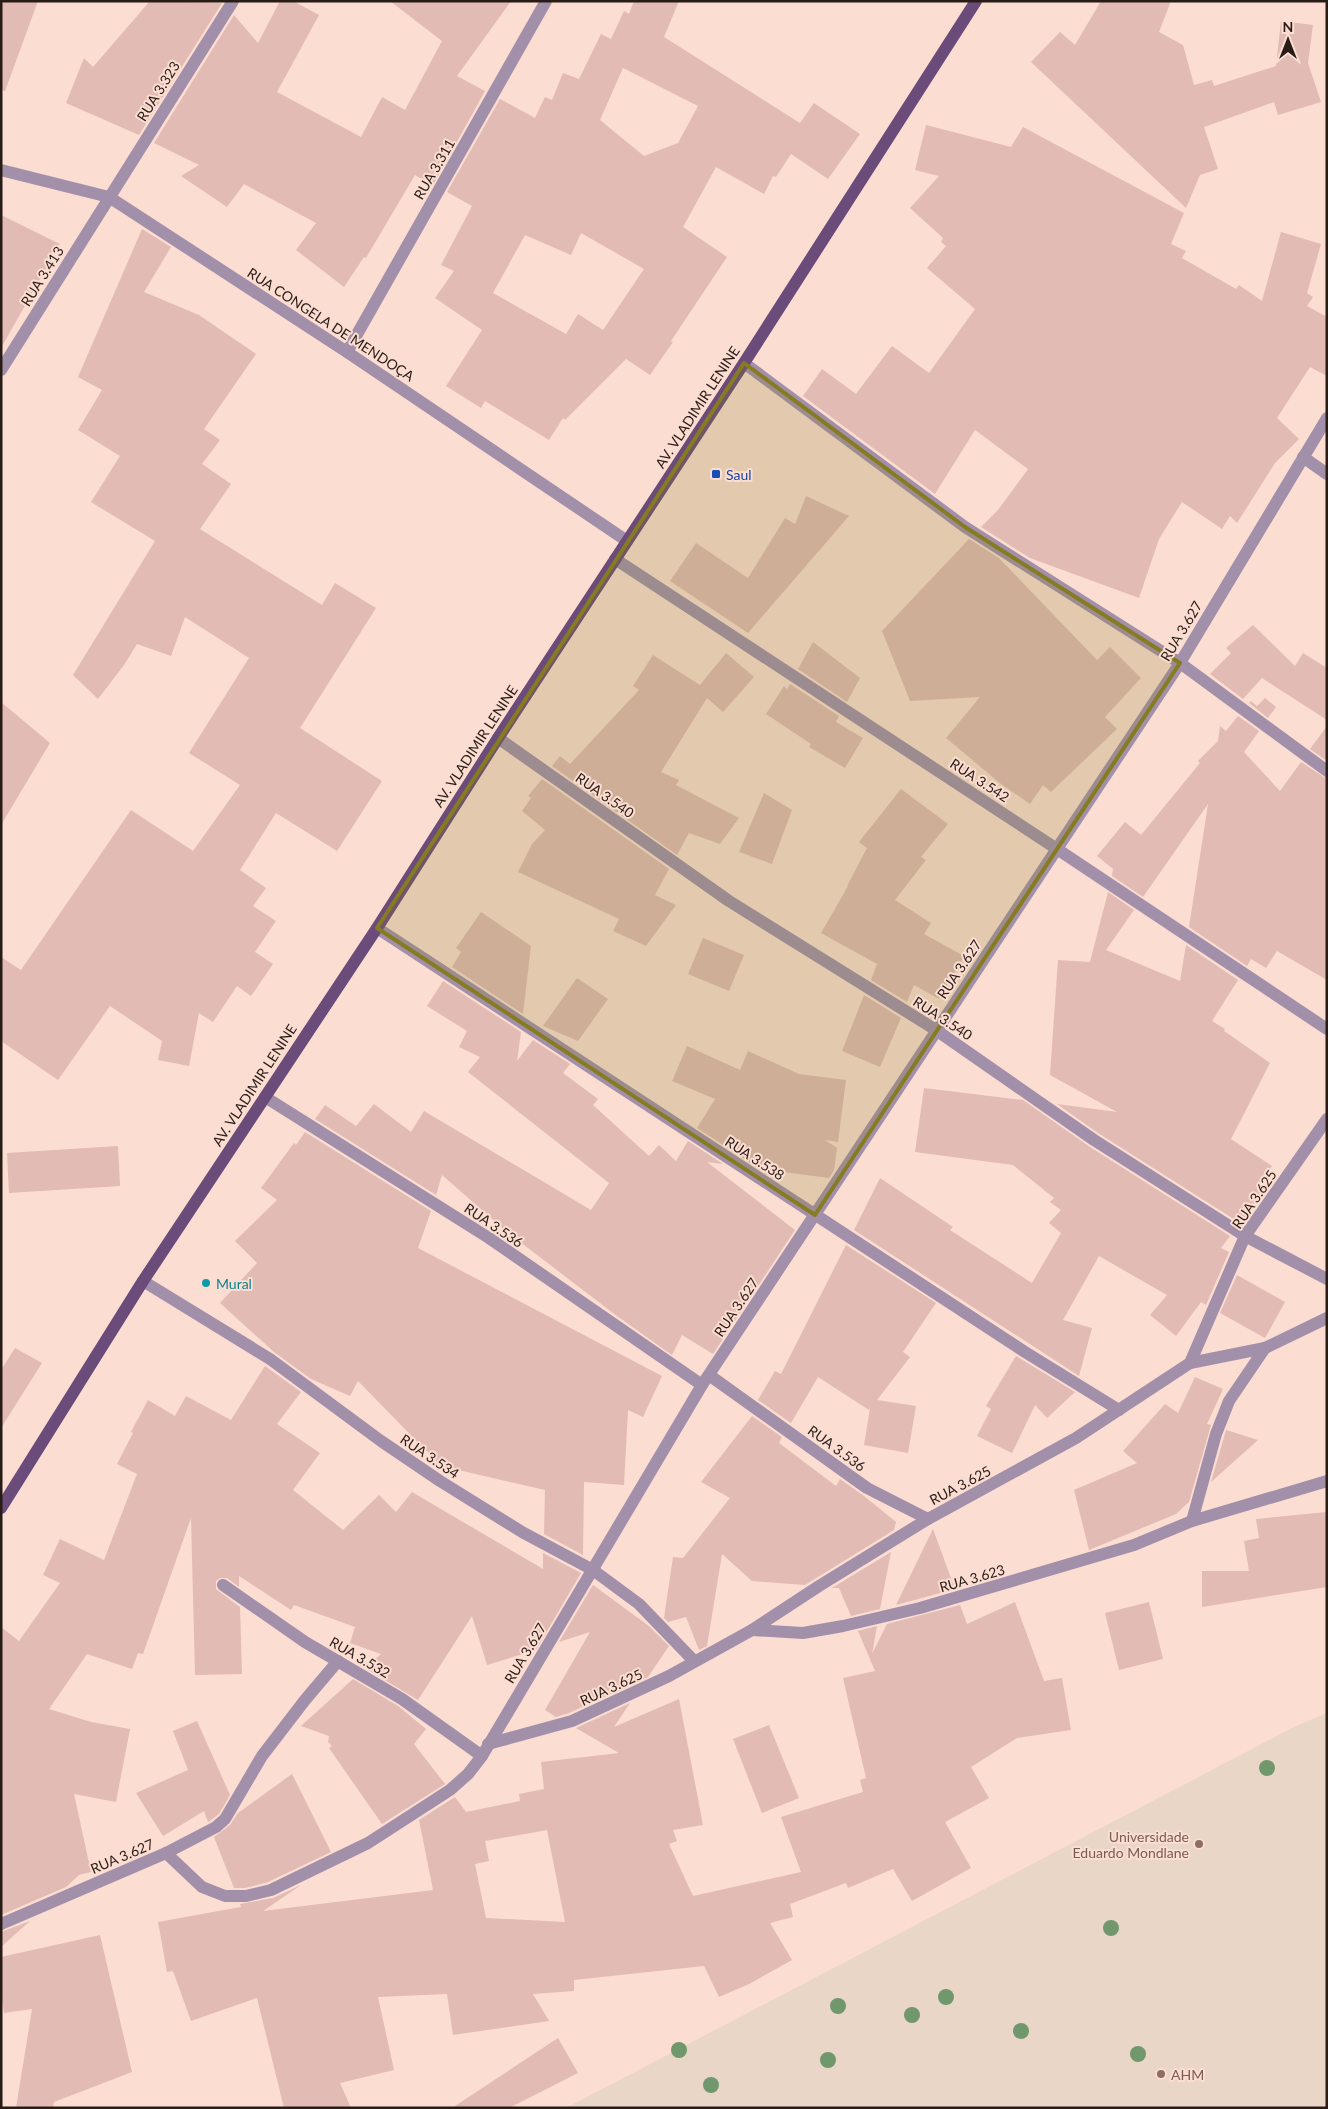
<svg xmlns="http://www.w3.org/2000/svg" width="1328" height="2109" viewBox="0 0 1328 2109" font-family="Lato,sans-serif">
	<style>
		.education { fill: #e9d6c7 }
		.building { fill: #e2bbb4; fill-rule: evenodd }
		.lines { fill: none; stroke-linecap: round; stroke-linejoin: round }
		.minor { stroke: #a290ab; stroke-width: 12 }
		.major { stroke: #6b4b7a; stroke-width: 12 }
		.tree { fill: #71976c }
		.marked { fill: #877b21; fill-opacity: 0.2; stroke: #877b21; stroke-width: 4; stroke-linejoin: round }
		.transit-dot { fill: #1a4fb4; stroke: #fbddd1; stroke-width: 2 }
		.culture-dot { fill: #0f9aa8; stroke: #fbddd1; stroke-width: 2 }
		.education-dot { fill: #8d6e63; stroke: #fbddd1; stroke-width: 2 }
		.labels { text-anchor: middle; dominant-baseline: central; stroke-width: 4; stroke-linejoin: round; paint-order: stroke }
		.street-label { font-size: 14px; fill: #291c17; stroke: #fbddd1 }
		.transit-label { font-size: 14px; fill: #164399; stroke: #fbddd1; text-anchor: start }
		.culture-label { font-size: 14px; fill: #0d838f; stroke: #fbddd1; text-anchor: start }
		.education-label { font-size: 14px; fill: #785e54; stroke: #fbddd1; text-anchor: end }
	</style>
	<rect width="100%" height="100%" fill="#fbddd1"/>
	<polygon class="education" points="1327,1713 1327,2108 566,2108 1296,1726"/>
	<g class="building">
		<polygon points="1,1 38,1 5,91 1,90"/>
		<polygon points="150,1 222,3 139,135 66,103 84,58 93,67"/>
		<polygon points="280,1 293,1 319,15 277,92 361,137 382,97 405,110 442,41 390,1 511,1 457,76 485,91 433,185 415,175 366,258 364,257 344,287 296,250 316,223 244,184 227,207 181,176 199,165 154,143 234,15 258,43"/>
		<path d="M634 1H679L664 37 800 123 814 103 860 134 828 179 791 154 776 177 773 176 764 194 716 167 683 227 727 257 671 341 673 342 650 375 626 359 565 420 563 418 549 440 485 401 481 408 446 386 482 330 435 298 454 271 441 265 472 206 447 192 500 99 535 118 545 97 552 100 563 73 579 79 601 34 611 39 624 11 629 14ZM623 68 698 106 678 143 644 156 600 120ZM581 233 644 269 603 330 578 314 566 334 493 293 525 235 571 255Z"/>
		<polygon points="1101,1 1171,1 1159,32 1183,45 1194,85 1212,80 1214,86 1276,66 1281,21 1313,25 1308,63 1321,102 1278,115 1274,102 1204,127 1218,169 1200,175 1186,208 1031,62 1060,32 1075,45"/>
		<polygon points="926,125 1011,147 1023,127 1184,213 1171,244 1186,251 1182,258 1236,289 1239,285 1262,301 1281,232 1321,244 1307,293 1313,297 1307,306 1327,317 1327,376 1310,367 1277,418 1299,439 1275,463 1237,523 1230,516 1222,529 1182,502 1159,539 1139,598 1030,558 981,527 998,510 1028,469 975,430 935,494 803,396 822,369 856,394 892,346 929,373 975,309 927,268 946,246 941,242 943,238 910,208 939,176 915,170"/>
		<polygon points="1,215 60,244 1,348"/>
		<polygon points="142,229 171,247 144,292 199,315 256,354 204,429 220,440 202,464 231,484 200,529 322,605 335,583 376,608 300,728 382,781 337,851 276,813 240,870 266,888 253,906 276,921 255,952 273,964 251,996 237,986 213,1022 199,1013 189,1066 158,1060 162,1041 110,1006 58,1080 1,1041 1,957 21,970 131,810 193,851 240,785 189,753 249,658 185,617 171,656 137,644 124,665 98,699 73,675 155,541 91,502 120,456 78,430 102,390 78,377"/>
		<polygon points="806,496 849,516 748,633 670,581 696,543 748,578 785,518 795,524"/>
		<polygon points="969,539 999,558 1097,660 1110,647 1141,678 1105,717 1117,729 1051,792 1043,785 1030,804 1001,784 946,738 980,697 910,701 882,631"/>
		<polygon points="1253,625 1295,666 1303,653 1327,668 1327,720 1262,678 1243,699 1210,674 1231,653 1226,648"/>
		<polygon points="813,642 860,678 847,702 798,669"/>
		<polygon points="726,653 754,677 723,712 707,698 661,772 679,780 676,785 739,818 720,844 689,833 677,855 552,766 560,756 570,764 639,690 633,686 653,655 700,685"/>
		<polygon points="790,684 839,716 836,722 863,738 845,768 809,747 811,744 766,714 784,686 787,689"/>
		<polygon points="1265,698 1276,707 1268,718 1249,703 1251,701 1257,706"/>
		<polygon points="1,702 50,743 1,825"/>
		<polygon points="1238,716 1259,731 1244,752 1280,791 1301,762 1327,779 1327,980 1277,951 1266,968 1251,959 1247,966 1189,927 1208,804 1143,897 1112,876 1113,869 1097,856 1125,822 1141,835 1200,763 1198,761 1218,741 1220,726 1226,731"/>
		<polygon points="1327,726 1327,761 1310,749"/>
		<polygon points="542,779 669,869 655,895 676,905 646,946 613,931 619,919 518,872 532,844 545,830 522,811 531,798 528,796"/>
		<polygon points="901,789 948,824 921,857 926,860 895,900 931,923 924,934 964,956 939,999 914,985 907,1002 871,980 877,964 821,933 848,886 847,886 867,848 859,842"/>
		<polygon points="764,793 792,810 772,864 739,852"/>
		<polygon points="1108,892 1134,910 1106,950 1180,981 1186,945 1238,980 1212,1021 1225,1029 1224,1031 1270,1063 1231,1139 1272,1166 1257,1189 1263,1194 1240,1223 1098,1133 1057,1104 1117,1112 1050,1075 1058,960 1090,962"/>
		<polygon points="481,912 531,946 523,1014 452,967 461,952 456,948"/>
		<polygon points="703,938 744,955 729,991 688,974"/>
		<polygon points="577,978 608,999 578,1041 543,1026"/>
		<polygon points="443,981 521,1032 517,1061 533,1040 570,1064 563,1073 598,1099 593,1105 649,1156 659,1145 676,1161 688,1141 723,1164 707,1162 795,1230 713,1354 682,1335 672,1355 617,1316 507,1232 442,1175 436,1195 315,1119 325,1105 356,1126 374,1104 411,1132 424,1111 591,1210 609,1183 468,1072 480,1057 459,1047 467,1031 427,1006"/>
		<polygon points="864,995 901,1018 880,1067 842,1051"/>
		<polygon points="687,1046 740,1070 748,1051 799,1074 846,1080 838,1142 825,1140 837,1148 834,1170 829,1178 760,1169 697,1128 715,1099 672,1081"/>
		<polygon points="924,1088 1023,1100 1090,1147 1230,1236 1221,1248 1229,1252 1206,1305 1201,1302 1176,1336 1150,1315 1167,1295 1099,1256 1063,1320 1092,1328 1079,1376 854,1230 880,1178 953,1227 950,1230 1032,1283 1061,1233 1049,1223 1061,1210 1050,1202 1054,1198 1013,1165 915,1152"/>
		<polygon points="305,1132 431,1211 418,1248 662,1376 643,1417 628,1410 624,1485 584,1482 583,1555 544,1534 545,1490 441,1466 358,1381 350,1396 311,1379 274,1352 220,1303 257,1263 235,1241 277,1200 261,1188 294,1143 296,1145"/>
		<polygon points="118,1146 120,1186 9,1193 7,1153"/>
		<polygon points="846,1245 936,1303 903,1352 910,1357 877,1400 916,1406 908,1453 864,1445 870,1408 869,1410 818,1377 791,1423 758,1400 775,1371 781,1374"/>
		<polygon points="1237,1275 1285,1302 1265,1338 1220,1313"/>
		<polygon points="15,1348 42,1363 1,1428 1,1370"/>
		<polygon points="1016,1356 1075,1392 1047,1418 1035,1405 1012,1453 977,1436 991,1409 986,1406"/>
		<polygon points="265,1366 301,1392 277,1424 320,1453 293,1490 343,1530 379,1495 396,1512 412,1492 543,1569 543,1553 581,1573 536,1650 487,1665 472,1616 418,1700 365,1668 381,1654 350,1643 355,1627 294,1605 291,1610 239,1576 239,1587 227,1578 220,1578 216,1581 216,1589 240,1607 242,1674 195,1675 191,1518 143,1654 138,1653 132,1669 87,1654 49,1709 91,1722 130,1729 116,1802 74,1794 91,1872 79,1875 66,1887 1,1915 1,1627 19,1641 60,1583 43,1575 60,1539 104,1560 137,1474 117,1464 133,1433 131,1432 148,1400 175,1416 186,1396 231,1420"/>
		<polygon points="1195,1377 1223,1389 1207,1424 1211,1425 1189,1502 1176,1514 1089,1550 1074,1490 1137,1463 1123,1451 1165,1404 1178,1413"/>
		<polygon points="752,1416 782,1437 779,1443 836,1486 840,1479 864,1496 896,1522 894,1530 805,1585 752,1581 722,1554 707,1646 699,1650 686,1617 668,1622 664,1618 673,1557 683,1558 730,1498 701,1482"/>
		<polygon points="1226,1430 1258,1440 1211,1482 1224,1437"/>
		<polygon points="1327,1512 1327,1587 1202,1607 1202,1571 1249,1571 1244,1541 1259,1538 1256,1519"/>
		<polygon points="933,1529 955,1589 896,1605"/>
		<polygon points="891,1552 880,1609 851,1616 839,1588 832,1588"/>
		<polygon points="593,1585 649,1626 669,1646 648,1677 569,1713 556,1717 545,1710 590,1632 559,1642"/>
		<path d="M1015 1602 1044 1681 1062 1678 1071 1730 1017 1738 971 1767 989 1798 945 1822 971 1868 912 1901 893 1869 848 1888 846 1883 790 1904 793 1917 770 1923 792 1960 749 1984 719 1997 704 1966 574 1980V1991L533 1994 549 2021 453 2035 447 1994 378 1997 394 2070 340 2083 351 2108H284L257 1998 191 2021 173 1971 167 1972 158 1922 241 1907 240 1904 273 1898 301 1885 263 1911 433 1890 419 1820 455 1797 466 1812 520 1801 519 1794 544 1789 541 1762 619 1753 576 1728 630 1703 614 1727 679 1699 703 1825 673 1830 677 1841 669 1844 693 1896 801 1872 781 1817 863 1792 860 1780 866 1778 843 1678 875 1671 858 1631 877 1626 872 1654 887 1624 960 1605 967 1624ZM547 1830 565 1922 486 1918 475 1864 489 1861 485 1841Z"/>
		<polygon points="1149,1602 1163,1659 1119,1670 1105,1613"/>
		<polygon points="353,1679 398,1706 426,1729 414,1744 445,1784 382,1824 329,1748 332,1746 328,1742 329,1736 301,1726"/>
		<polygon points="197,1721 230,1795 219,1814 211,1820 208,1822 204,1811 163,1836 136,1793 188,1770 173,1731"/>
		<polygon points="769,1725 799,1798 762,1813 733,1739"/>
		<polygon points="292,1774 331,1852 268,1882 245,1888 234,1888 214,1837 230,1825 238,1813"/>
		<polygon points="30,1921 1,1947 1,1932"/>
		<polygon points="100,1935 132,2072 54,2102 53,2108 16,2108 32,2009 4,2013 1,1990 1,1957"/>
		<polygon points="558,2038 578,2073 509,2108 452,2108"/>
	</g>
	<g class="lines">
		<g class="minor">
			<polyline points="1,170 109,197 347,352 627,541"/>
			<polyline points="347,352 546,1"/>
			<polyline points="744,363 965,527 1180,663 1327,771"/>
			<polyline points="1,370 233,1"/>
			<polyline points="1303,457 1327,474"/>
			<polyline points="615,559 1057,849 1327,1029"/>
			<polyline points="498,738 729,901 936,1030 1094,1140 1245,1236 1327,1279"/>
			<polyline points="377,928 1025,1352 1119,1410"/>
			<polyline points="265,1097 489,1238 702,1385"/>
			<polyline points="143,1281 270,1359 381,1441 440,1481 522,1532 593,1570 639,1604 694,1661"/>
			<polyline points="1190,1363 1265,1348 1327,1318"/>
			<polyline points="709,1375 867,1488 928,1519"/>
			<polyline points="1192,1521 1216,1434 1229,1401 1265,1348"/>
			<polyline points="223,1585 305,1642 402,1699 482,1756"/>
			<polyline points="752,1630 803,1633 843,1626 920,1608 1134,1545 1192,1521 1327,1481"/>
			<polyline points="488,1744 572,1721 669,1676 752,1630 819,1586 928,1519 1076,1438 1190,1363 1245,1236 1327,1119"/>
			<polyline points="166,1853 202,1887 225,1896 246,1896 271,1890 368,1843 450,1790 468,1774 482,1756 702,1385 1180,663 1327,418"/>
			<polyline points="1,1924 166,1853 216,1827 225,1819 262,1756 305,1700 338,1661"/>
		</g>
		<polyline class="major" points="1,1508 143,1281 377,928 498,738 744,363 976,1"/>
	</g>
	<g class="tree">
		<circle cx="1267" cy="1768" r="8"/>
		<circle cx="1111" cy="1928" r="8"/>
		<circle cx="946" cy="1997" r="8"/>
		<circle cx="838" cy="2006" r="8"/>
		<circle cx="912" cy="2015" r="8"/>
		<circle cx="1021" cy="2031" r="8"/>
		<circle cx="679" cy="2050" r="8"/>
		<circle cx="1138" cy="2054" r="8"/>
		<circle cx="828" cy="2060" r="8"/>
		<circle cx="711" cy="2085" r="8"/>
	</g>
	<path class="marked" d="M744 363 965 527 1180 663 815 1215 377 928Z"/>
	<rect class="transit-dot" x="711" y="469" width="10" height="10" rx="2.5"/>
	<circle class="culture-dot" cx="206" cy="1283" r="5"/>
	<g class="education-dot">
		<circle cx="1199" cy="1844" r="5"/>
		<circle cx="1161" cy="2074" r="5"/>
	</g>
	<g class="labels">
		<g class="street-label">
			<text transform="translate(158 91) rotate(-58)">RUA 3.323</text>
			<text transform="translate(434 169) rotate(-60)">RUA 3.311</text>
			<text transform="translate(42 276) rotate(-58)">RUA 3.413</text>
			<text transform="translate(331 324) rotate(33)">RUA CONGELA DE MENDOÇA</text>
			<text transform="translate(697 407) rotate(-57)">AV. VLADIMIR LENINE</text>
			<text transform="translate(1181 631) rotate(-59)">RUA 3.627</text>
			<text transform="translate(475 746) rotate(-57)">AV. VLADIMIR LENINE</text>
			<text transform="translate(980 780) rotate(33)">RUA 3.542</text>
			<text transform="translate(605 795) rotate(35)">RUA 3.540</text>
			<text transform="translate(959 969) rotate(-56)">RUA 3.627</text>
			<text transform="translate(943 1018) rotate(33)">RUA 3.540</text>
			<text transform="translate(254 1085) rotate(-57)">AV. VLADIMIR LENINE</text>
			<text transform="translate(755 1158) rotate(33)">RUA 3.538</text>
			<text transform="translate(1254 1199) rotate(-56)">RUA 3.625</text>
			<text transform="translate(494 1225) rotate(34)">RUA 3.536</text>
			<text transform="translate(736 1307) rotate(-56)">RUA 3.627</text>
			<text transform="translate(837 1448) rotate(36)">RUA 3.536</text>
			<text transform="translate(430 1456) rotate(34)">RUA 3.534</text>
			<text transform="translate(960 1485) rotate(-28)">RUA 3.625</text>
			<text transform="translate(972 1578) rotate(-16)">RUA 3.623</text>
			<text transform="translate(525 1653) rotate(-59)">RUA 3.627</text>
			<text transform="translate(360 1657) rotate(30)">RUA 3.532</text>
			<text transform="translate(611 1687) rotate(-25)">RUA 3.625</text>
			<text transform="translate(122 1856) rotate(-23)">RUA 3.627</text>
		</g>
		<g class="transit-label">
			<text x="726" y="474">Saul</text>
		</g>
		<g class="culture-label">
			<text x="216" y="1283">Mural</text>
		</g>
		<g class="education-label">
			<text x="1189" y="1836">Universidade<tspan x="1189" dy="16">Eduardo Mondlane</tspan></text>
			<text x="1171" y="2074" text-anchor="start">AHM</text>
		</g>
	</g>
	<rect width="1328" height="2109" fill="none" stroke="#291c17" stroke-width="5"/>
	<g transform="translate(1288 40)" stroke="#fbddd1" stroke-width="4" paint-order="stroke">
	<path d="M0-4L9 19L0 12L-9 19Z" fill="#291c17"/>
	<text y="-8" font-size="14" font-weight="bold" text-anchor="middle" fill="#291c17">N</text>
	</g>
</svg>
